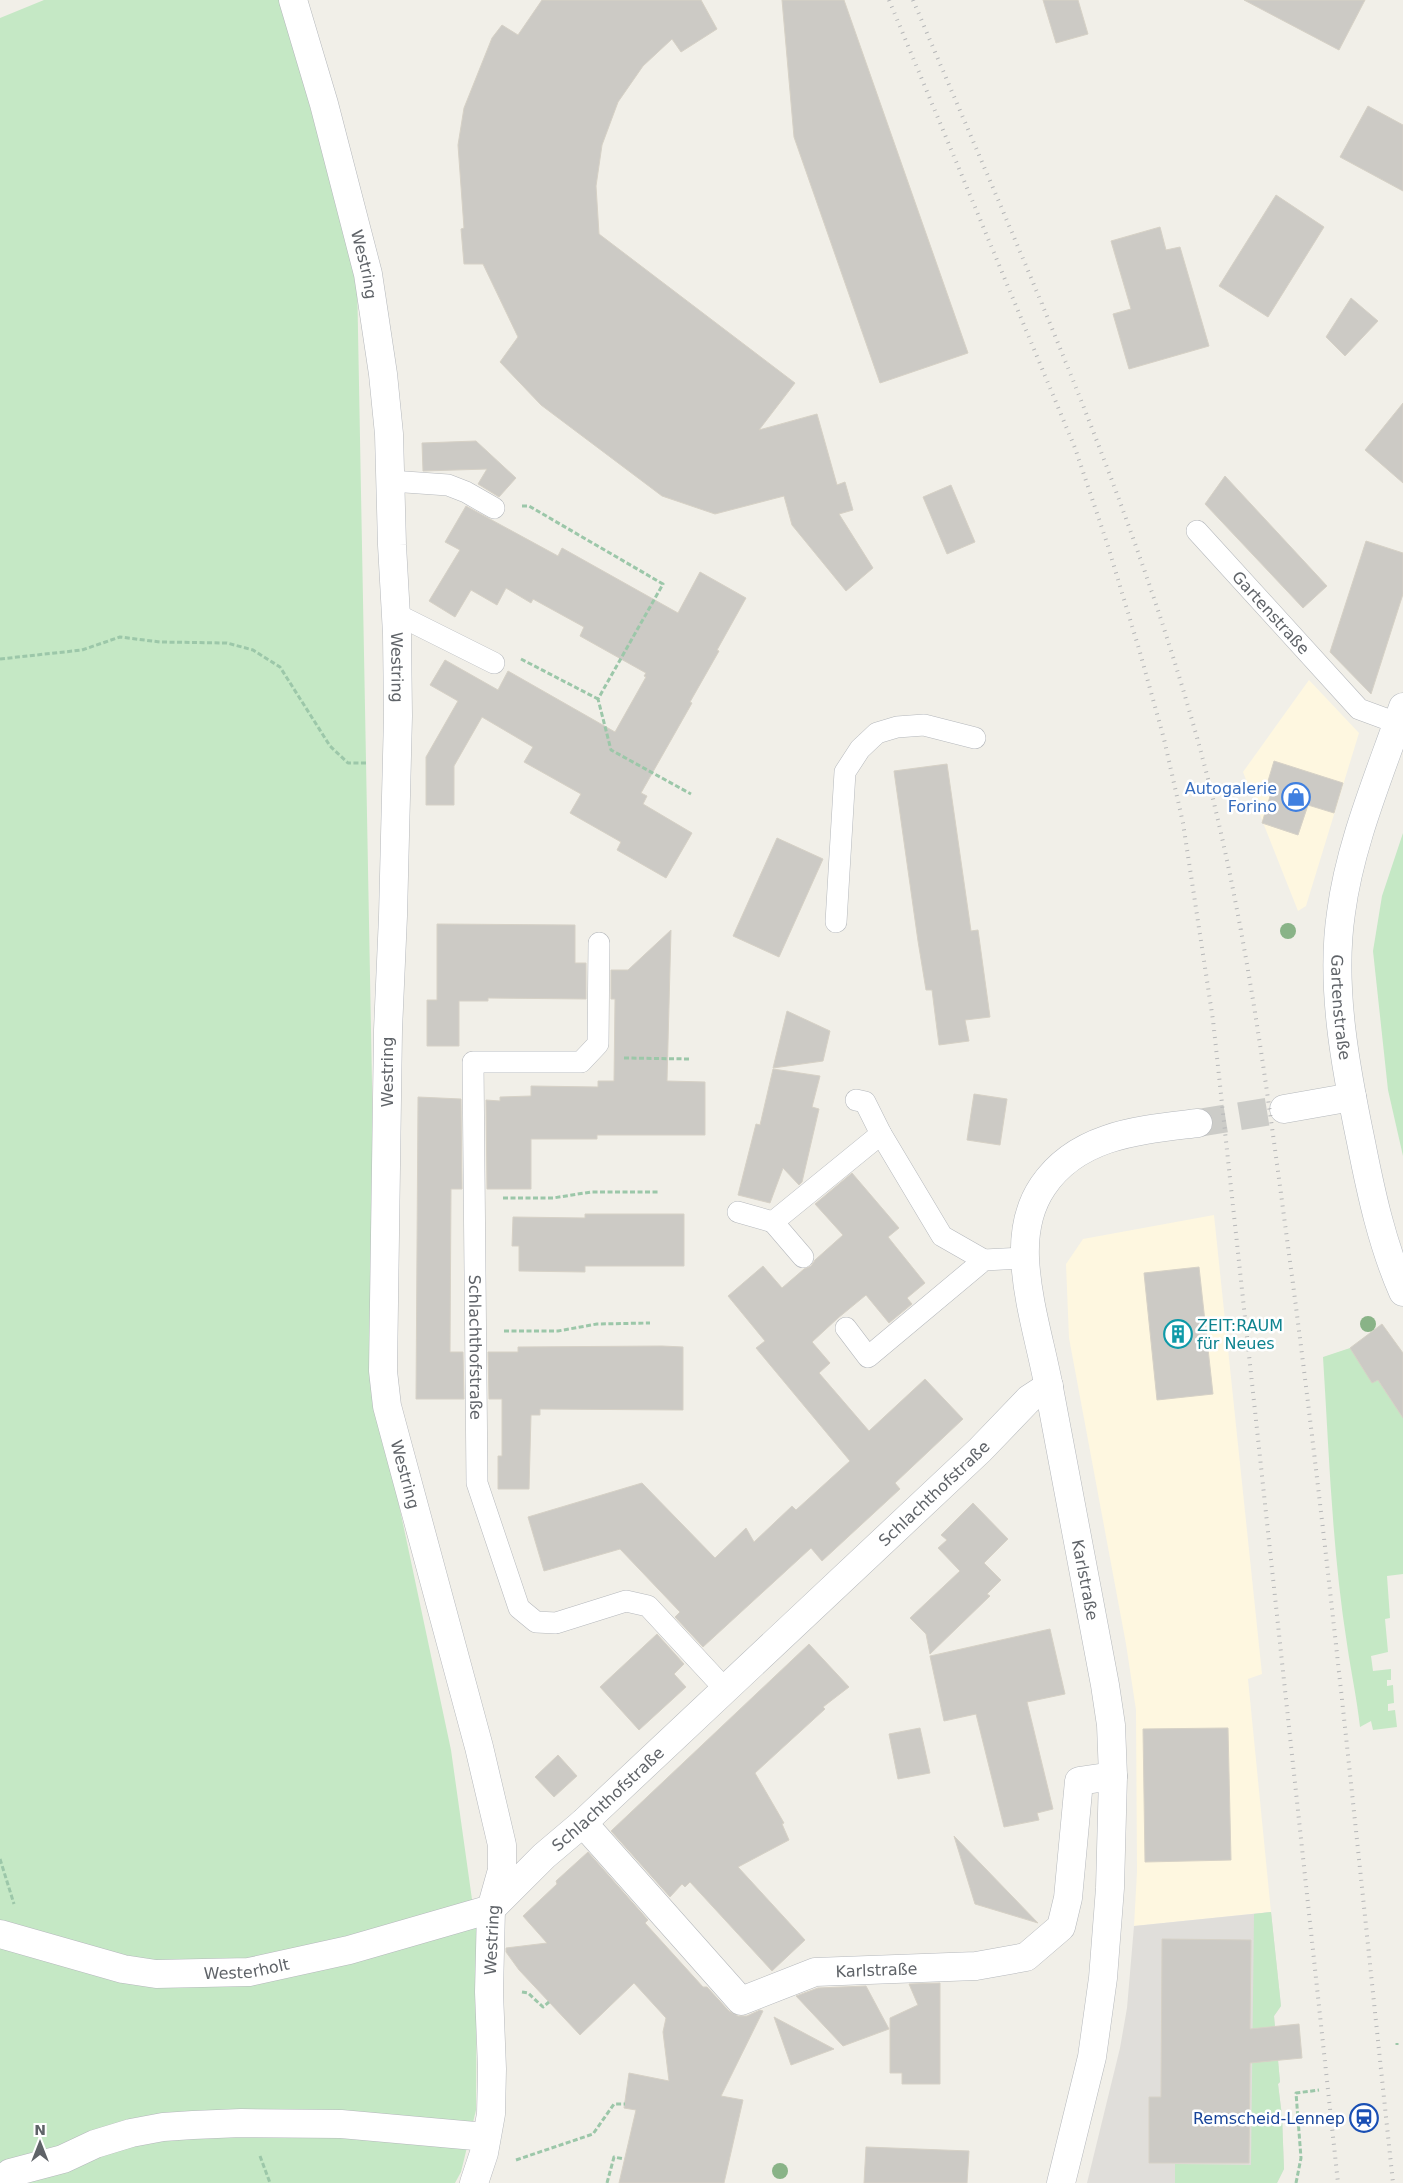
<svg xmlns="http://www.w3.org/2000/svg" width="1403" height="2183" viewBox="0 0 1403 2183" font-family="'DejaVu Sans',sans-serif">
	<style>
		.commercial { fill: #fef7e0 }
		.industrial { fill: #e0deda }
		.green { fill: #c5e8c5 }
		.building { fill: #cccac5; stroke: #d6d1c6 }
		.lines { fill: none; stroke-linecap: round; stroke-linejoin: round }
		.street-tunnel { stroke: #ccccc8; stroke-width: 28; stroke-dasharray: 28 14; stroke-linecap: butt }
		.lane-casing { stroke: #b5b8bc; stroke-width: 22 }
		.street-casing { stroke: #b5b8bc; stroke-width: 29 }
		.secondary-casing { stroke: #b6babf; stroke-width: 29 }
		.path { stroke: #9cc7a9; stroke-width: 3; stroke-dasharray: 5 2.5; stroke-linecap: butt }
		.lane { stroke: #fff; stroke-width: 21 }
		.street { stroke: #fff; stroke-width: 28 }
		.secondary { stroke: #fff; stroke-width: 28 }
		.rail { stroke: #b6b7b8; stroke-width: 4; stroke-dasharray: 1 6; stroke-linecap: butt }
		.tree { fill: #89b387 }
		.labels { text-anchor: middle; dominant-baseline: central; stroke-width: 5; stroke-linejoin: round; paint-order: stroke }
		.street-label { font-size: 16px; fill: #5f6368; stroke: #fff }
		.shop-label { font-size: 16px; fill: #366cbe; stroke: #fff; text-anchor: end }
		.culture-label { font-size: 16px; fill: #0d838f; stroke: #fff; text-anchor: start }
		.transit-label { font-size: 16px; fill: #164399; stroke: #fff; text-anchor: end }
	</style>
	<rect width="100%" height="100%" fill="#f1efe8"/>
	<g class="commercial">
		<polygon points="1309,680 1359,733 1306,906 1298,911 1243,772"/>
		<polygon points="1214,1215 1262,1674 1248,1679 1271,1912 1134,1926 1137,1872 1136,1710 1126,1644 1069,1338 1066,1264 1083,1239"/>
	</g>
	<polygon class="industrial" points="1271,1912 1281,2006 1274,2016 1280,2082 1278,2084 1282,2116 1284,2169 1277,2183 1087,2183 1120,2048 1127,2008 1134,1926"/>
	<g class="green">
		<polygon points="44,0 280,0 306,84 357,277 378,1406 451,1750 477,1935 476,2110 461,2172 455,2183 0,2183 0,18"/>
		<polygon points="1403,833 1403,1156 1388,1090 1373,951 1382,896"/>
		<path d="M1350 1348 1372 1382 1378 1380 1403 1418V1574L1387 1576 1390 1618 1385 1619 1388 1652 1371 1656 1373 1671 1391 1669V1680H1387V1686L1393 1685 1394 1703 1388 1704V1711L1395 1710 1397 1727 1373 1730 1371 1721 1360 1727C1357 1699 1351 1672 1347 1644 1332 1549 1329 1452 1323 1357Z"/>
		<polygon points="1271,1912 1281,2006 1274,2016 1280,2082 1278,2084 1282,2116 1284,2169 1277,2183 1175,2183 1175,2164 1251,2165 1254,1914"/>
	</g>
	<g class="building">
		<polygon points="542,0 701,0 717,29 681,52 672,39 643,66 618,102 602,145 596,186 599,234 795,383 759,430 817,414 837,485 845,482 853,510 839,514 873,568 846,591 792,525 784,496 715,514 662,496 541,405 500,362 518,337 483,264 464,264 461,229 464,228 458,145 464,108 492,38 502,25 518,35"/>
		<polygon points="782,0 844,0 968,353 880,383 794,137"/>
		<polygon points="1043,0 1078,0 1088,34 1056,43"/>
		<polygon points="1244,0 1365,0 1339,50"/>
		<polygon points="1368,106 1403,125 1403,191 1340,157"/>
		<polygon points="1276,195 1324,227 1268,317 1219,286"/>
		<polygon points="1160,227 1166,250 1180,247 1209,346 1129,369 1113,314 1131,309 1111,241"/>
		<polygon points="1351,298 1378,321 1345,356 1326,337"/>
		<polygon points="1403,403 1403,483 1365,450"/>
		<polygon points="476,441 516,478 499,497 478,484 487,469 423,471 422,443"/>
		<polygon points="1225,476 1327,586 1303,608 1205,504"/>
		<polygon points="951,485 975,542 947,554 923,497"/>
		<polygon points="466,506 558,556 562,548 678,613 700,572 746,598 717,650 719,651 690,702 692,703 641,793 647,796 643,804 692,833 666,878 617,850 621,842 570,813 581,794 524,762 533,747 482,717 454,766 454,805 426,805 426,757 458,701 430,685 445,660 498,690 508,671 615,732 646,677 644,676 646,673 580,636 584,627 533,599 531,603 506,588 497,605 471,590 455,617 429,601 460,550 445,542"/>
		<polygon points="1366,541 1403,553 1403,594 1371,694 1330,652"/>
		<polygon points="1274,761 1343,783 1334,813 1308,805 1298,835 1262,823 1271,793 1265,791"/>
		<polygon points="947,764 971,931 978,930 990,1017 965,1020 969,1041 939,1045 932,990 926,990 918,941 894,771"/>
		<polygon points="777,838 823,859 779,957 733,936"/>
		<polygon points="437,924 575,925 575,963 586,963 586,999 488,998 488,1001 459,1001 459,1046 427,1046 427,1000 437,1000"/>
		<polygon points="671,930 667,1081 705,1082 705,1135 597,1135 597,1139 531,1139 531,1189 487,1189 486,1100 500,1101 500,1097 531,1096 531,1086 598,1087 598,1081 614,1081 615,999 611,999 611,970 628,970"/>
		<polygon points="787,1011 830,1031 823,1061 773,1068"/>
		<polygon points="773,1069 820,1076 812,1107 819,1109 802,1182 799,1185 783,1168 770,1203 738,1195 756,1124 760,1125"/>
		<polygon points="974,1094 1007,1099 1000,1145 967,1140"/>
		<polygon points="418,1097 461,1099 462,1189 451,1189 450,1352 463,1352 464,1399 416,1399"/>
		<polygon points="852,1173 899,1228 888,1237 925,1283 907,1298 912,1304 889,1323 866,1295 838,1318 812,1342 830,1363 819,1373 869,1431 925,1379 963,1419 895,1483 900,1489 822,1561 811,1548 703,1647 675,1617 680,1612 620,1549 544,1571 528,1517 642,1483 715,1558 746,1528 754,1542 792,1506 796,1510 850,1461 756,1348 765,1341 728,1296 763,1266 782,1288 804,1269 811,1266 815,1260 843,1235 815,1204"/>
		<polygon points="585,1214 684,1214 684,1266 585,1266 585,1272 519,1271 519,1246 512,1246 513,1217 585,1218"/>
		<polygon points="1199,1267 1213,1394 1157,1400 1144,1273"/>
		<polygon points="1382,1324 1403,1353 1403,1418 1378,1380 1372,1383 1350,1348"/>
		<polygon points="662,1346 683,1347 683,1410 540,1409 540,1415 531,1415 529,1489 498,1489 498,1456 502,1456 502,1399 489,1399 488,1352 518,1352 518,1347"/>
		<polygon points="973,1503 1008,1539 984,1563 1001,1580 987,1594 990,1596 930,1654 926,1634 910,1618 960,1571 938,1548 947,1540 941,1535"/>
		<polygon points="1050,1629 1065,1694 1027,1702 1053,1809 1037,1813 1039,1820 1004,1827 976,1714 944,1721 930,1656"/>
		<polygon points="657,1634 684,1664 674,1674 686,1687 639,1730 600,1687"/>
		<polygon points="809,1644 849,1687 823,1707 825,1709 755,1773 784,1823 782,1824 789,1840 738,1867 805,1940 772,1971 690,1882 685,1887 682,1884 670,1897 611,1831"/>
		<polygon points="920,1728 930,1773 898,1779 889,1734"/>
		<polygon points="1228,1728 1231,1860 1145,1862 1143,1729"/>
		<polygon points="558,1755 577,1776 554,1797 535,1777"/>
		<polygon points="954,1836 1038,1923 975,1904"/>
		<polygon points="588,1852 648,1920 645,1923 703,1987 707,1987 729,2011 738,2016 747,2016 760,2010 763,2011 721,2096 743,2100 724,2183 619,2183 636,2110 624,2108 629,2073 669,2081 663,2032 666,2018 634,1983 580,2035 519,1970 506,1952 506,1948 547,1943 523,1916 557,1884 556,1881"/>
		<polygon points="1162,1939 1251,1940 1250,2029 1299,2024 1302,2058 1250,2063 1249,2163 1149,2163 1149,2097 1161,2097"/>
		<polygon points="940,1983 940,2084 902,2084 902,2073 890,2073 890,2018 918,2005 909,1984"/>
		<polygon points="866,1986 889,2029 843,2046 796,1996 818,1988"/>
		<polygon points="774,2017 834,2049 791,2065"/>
		<polygon points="866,2147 969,2151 967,2183 864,2183"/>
	</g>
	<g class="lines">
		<polyline class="street-tunnel" points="1198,1123 1284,1109"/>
		<defs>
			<g id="lane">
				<polyline points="391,481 448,485 466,492 494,508"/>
				<path id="s1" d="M1197 531 1359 709 1397 723"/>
				<polyline points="396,614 494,663"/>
				<polyline points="836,922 845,772 860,749 877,733 897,727 924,725 975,738"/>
				<path id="s2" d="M599 943 598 1044 581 1062H473L477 1483 519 1608 536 1622 556 1623 626 1601 648 1606 724 1688"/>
				<polyline points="856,1100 865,1102 881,1134"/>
				<polyline points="738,1212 773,1222"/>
				<polyline points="803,1257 773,1222 881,1134 942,1236 984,1260"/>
				<polyline points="846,1328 868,1357 984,1260 1025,1258"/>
			</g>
			<g id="street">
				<path id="s3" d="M293 0 324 104 368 274 383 374 389 434 392 545 397 634 398 716 393 916 388 1030 383 1371 387 1406 479 1747 502 1845V1870L491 1909 489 1992 492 2069 491 2114 484 2153 474 2183"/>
				<polyline points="1284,1109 1352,1097"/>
				<path id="s4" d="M583 1823 741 2001 815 1972 976 1966 1026 1957 1061 1927 1068 1898 1079 1781 1113 1776"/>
				<path id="s5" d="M0 1934 123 1969 156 1974 249 1972 349 1950 491 1909 544 1856 583 1823 980 1450 1029 1399 1049 1386"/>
				<polyline points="4,2183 10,2173 63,2159 95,2144 131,2133 163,2127 193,2125 241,2123 341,2124 486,2137"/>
				<path d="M1061 2183 1092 2057 1103 1978 1110 1888 1113 1776 1111 1725 1105 1685C1087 1586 1068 1487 1049 1388 1041 1345 1027 1302 1025 1258 1024 1232 1028 1208 1043 1186 1078 1134 1141 1130 1198 1123"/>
			</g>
			<g id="secondary">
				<path id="s6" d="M1403 707C1380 774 1350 843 1341 913 1330 987 1346 1070 1361 1142 1371 1193 1382 1244 1403 1292"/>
			</g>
		</defs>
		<use href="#lane" class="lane-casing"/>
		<use href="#street" class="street-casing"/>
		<use href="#secondary" class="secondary-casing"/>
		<g class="path">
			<polyline points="522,506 529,506 663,584 598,699 611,750 691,794"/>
			<polyline points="0,659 82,650 120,637 160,642 227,643 253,650 280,667 330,746 348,763 366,763"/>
			<polyline points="521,659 598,699"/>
			<polyline points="624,1058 691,1059"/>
			<polyline points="503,1198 553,1198 591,1192 658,1192"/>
			<polyline points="504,1331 558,1331 597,1324 650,1323"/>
			<polyline points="0,1859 14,1904"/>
			<polyline points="522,1992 528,1993 543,2007 549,2002"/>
			<polyline points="1397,2043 1397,2045"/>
			<polyline points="260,2156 270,2183"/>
			<polyline points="516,2160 593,2134 614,2104 625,2104"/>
			<polyline points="607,2183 614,2157 624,2159"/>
			<polyline points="1296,2183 1301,2158 1296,2093 1319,2090"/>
		</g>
		<use href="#lane" class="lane"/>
		<use href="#street" class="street"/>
		<use href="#secondary" class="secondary"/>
		<g class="rail">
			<polyline points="889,0 1075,448 1107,543 1139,649 1164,739 1183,823 1213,1020 1338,2183"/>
			<path d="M913 0C1014 240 1123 477 1194 727 1246 909 1268 1098 1293 1284 1332 1583 1361 1883 1393 2183"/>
		</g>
	</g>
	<g class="tree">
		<circle cx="1288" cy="931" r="8"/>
		<circle cx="1368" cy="1324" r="8"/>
		<circle cx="780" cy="2171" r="8"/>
	</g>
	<defs>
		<symbol id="shop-ring" viewBox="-11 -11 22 22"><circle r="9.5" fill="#fff" stroke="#3f7fe0" stroke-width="1.5"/><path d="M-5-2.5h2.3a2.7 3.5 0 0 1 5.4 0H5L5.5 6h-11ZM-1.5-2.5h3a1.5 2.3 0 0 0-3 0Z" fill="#3f7fe0"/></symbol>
		<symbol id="building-ring" viewBox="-11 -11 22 22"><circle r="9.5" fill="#fff" stroke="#0f9aa8" stroke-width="1.5"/><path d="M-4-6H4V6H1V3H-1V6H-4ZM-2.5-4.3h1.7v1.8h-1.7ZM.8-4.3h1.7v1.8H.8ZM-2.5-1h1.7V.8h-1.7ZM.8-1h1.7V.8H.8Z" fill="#0f9aa8"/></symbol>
		<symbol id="station-ring" viewBox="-11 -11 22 22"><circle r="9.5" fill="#fff" stroke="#1a4fb4" stroke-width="1.5"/><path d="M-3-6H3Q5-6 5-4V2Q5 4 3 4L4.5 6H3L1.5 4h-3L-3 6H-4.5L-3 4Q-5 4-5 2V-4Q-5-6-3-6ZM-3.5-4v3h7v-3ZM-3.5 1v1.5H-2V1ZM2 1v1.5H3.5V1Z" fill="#1a4fb4"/></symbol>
	</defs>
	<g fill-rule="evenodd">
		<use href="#shop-ring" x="1280" y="781" width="32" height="32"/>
		<use href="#building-ring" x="1162" y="1318" width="32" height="32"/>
		<use href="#station-ring" x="1348" y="2102" width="32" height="32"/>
	</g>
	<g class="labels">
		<g class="street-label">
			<text stroke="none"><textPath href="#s3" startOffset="274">Westring</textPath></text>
			<text stroke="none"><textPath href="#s1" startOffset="110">Gartenstraße</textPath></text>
			<text stroke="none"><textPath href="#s3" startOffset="679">Westring</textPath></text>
			<text stroke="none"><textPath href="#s6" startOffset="310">Gartenstraße</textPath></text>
			<text transform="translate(387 1072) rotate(-90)">Westring</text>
			<text stroke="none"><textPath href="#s2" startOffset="519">Schlachthofstraße</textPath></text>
			<text stroke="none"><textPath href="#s3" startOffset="1489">Westring</textPath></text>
			<text stroke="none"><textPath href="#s5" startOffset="1112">Schlachthofstraße</textPath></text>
			<text transform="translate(1085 1580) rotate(79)">Karlstraße</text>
			<text stroke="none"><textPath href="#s5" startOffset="665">Schlachthofstraße</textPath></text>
			<text transform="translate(492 1940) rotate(-87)">Westring</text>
			<text stroke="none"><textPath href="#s5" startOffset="252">Westerholt</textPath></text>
			<text stroke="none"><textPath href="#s4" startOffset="379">Karlstraße</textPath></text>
		</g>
		<g class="shop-label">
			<text x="1277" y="788">Autogalerie<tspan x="1277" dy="18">Forino</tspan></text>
		</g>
		<g class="culture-label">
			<text x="1197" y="1325">ZEIT:RAUM<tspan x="1197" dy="18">für Neues</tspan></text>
		</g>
		<g class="transit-label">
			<text x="1345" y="2118">Remscheid-Lennep</text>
		</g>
	</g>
	<g transform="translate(40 2143)" stroke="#ffffff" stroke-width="4" paint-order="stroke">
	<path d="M0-4L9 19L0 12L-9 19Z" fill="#5f6368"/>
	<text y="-8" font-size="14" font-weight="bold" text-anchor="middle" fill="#5f6368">N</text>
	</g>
</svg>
